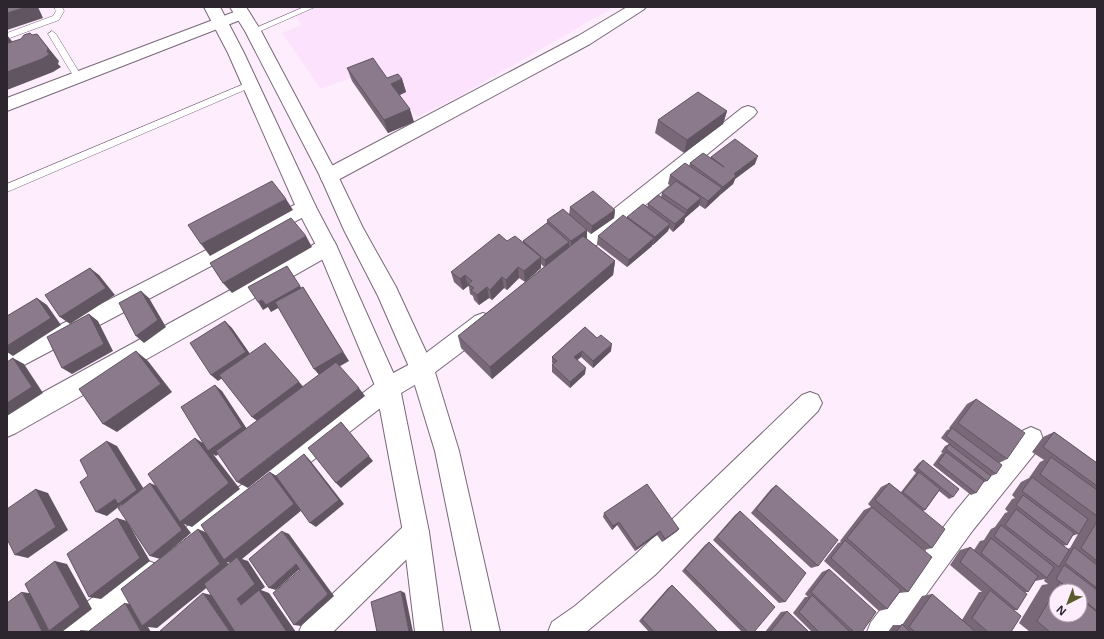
<svg xmlns="http://www.w3.org/2000/svg" width="1104" height="639" viewBox="0 0 1104 639" font-family="'Open Sans',sans-serif">
	<style>
		.built { fill: #fce2fd }
		.lines { fill: none; stroke-linecap: round; stroke-linejoin: round }
		.lane-casing { stroke: #79677a; stroke-width: 1 }
		.street-casing { stroke: #79677a; stroke-width: 2 }
		.primary-casing { stroke: #79677a; stroke-width: 2 }
		.lane { fill: #fff; fill-rule: evenodd }
		.street { fill: #fff; fill-rule: evenodd }
		.primary { fill: #fff; fill-rule: evenodd }
		.wall { fill: #786878; fill-rule: evenodd }
		.shaded-wall { fill: #615562 }
		.building { fill: #8b798c; stroke: #615562 }
	</style>
	<rect width="100%" height="100%" fill="#fdedfd"/>
	<polygon class="built" points="289,7 614,7 461,95 417,117 377,68 321,89 282,33 302,25"/>
	<g class="lines">
		<defs>
			<g id="lane">
				<polygon points="54,7 62,7 64,11 59,20 7,39 7,33 53,16 56,11"/>
				<polygon points="304,7 315,7 256,33 250,33 249,31"/>
				<polygon points="52,31 56,34 82,77 81,79 75,79 74,77 48,34"/>
				<polygon points="251,81 254,82 255,84 254,86 7,192 7,184"/>
			</g>
			<g id="street">
				<polygon points="627,7 646,7 643,10 590,44 336,181 329,183 322,181 320,176 322,171 578,36"/>
				<polygon points="242,9 248,11 250,14 248,17 7,111 7,98"/>
				<polygon points="748,106 754,108 757,112 754,116 572,265 565,267 558,265 555,259 558,253 742,108"/>
				<polygon points="306,199 313,202 316,207 313,212 7,374 7,352"/>
				<polygon points="327,239 334,241 337,247 334,253 16,433 7,437 7,412 320,241"/>
				<polygon points="483,313 491,316 494,323 491,330 430,376 396,396 187,558 178,562 169,558 165,549 169,540 380,380 414,362 475,316"/>
				<polygon points="810,392 818,395 822,403 818,411 655,575 586,632 548,632 552,622 575,606 635,555 802,395"/>
				<polygon points="1031,427 1040,431 1043,439 1040,447 973,530 899,632 867,632 871,622 955,512 1022,431"/>
				<polygon points="416,519 425,523 429,532 425,541 333,632 299,632 303,622 407,523"/>
				<polygon points="146,560 156,564 160,574 156,584 94,632 57,632 61,622 136,564"/>
			</g>
			<g id="primary">
				<polygon points="204,7 220,7 244,53 316,207 337,247 400,388 429,532 443,632 415,632 403,532 376,388 317,247 296,207 228,53"/>
				<polygon points="230,7 246,7 261,31 338,176 363,228 396,287 434,369 459,451 500,632 472,632 435,451 410,369 378,296 344,230 320,176 245,31"/>
			</g>
		</defs>
		<use href="#lane" class="lane-casing"/>
		<use href="#street" class="street-casing"/>
		<use href="#primary" class="primary-casing"/>
		<use href="#lane" class="lane"/>
		<use href="#street" class="street"/>
		<use href="#primary" class="primary"/>
	</g>
	<g class="wall">
		<polygon points="347,68 387,78 402,79 406,92 400,95 414,122 388,133 352,81"/>
		<polygon points="727,111 723,124 684,153 655,133 658,120"/>
		<polygon points="711,157 755,164 735,179 733,184 720,195 719,196 705,209 699,205 699,206 685,218 684,222 673,232 669,228 668,231 653,245 652,245 652,246 627,267 597,244 598,236 627,218 627,217 647,207 648,204 661,197 662,193 671,186 668,184 670,175 689,166 690,163 710,158"/>
		<polygon points="570,207 615,210 614,218 591,234 587,231 587,238 586,238 615,261 613,275 492,379 461,348 458,336 544,267 541,264 541,268 525,282 519,278 507,290 504,288 492,300 489,298 479,305 474,300 473,296 470,294 469,287 468,286 463,290 454,282 451,272 507,241 523,242 523,241 547,223 547,220 569,215"/>
		<polygon points="585,327 611,351 593,368 581,357 577,360 585,374 570,388 552,372 552,365 553,364 552,363 552,357"/>
		<polygon points="976,399 1007,459 999,463 996,474 991,476 987,481 982,483 976,493 971,495 933,465 941,454 943,453 941,452 945,446 949,444 941,438 947,430 950,429 949,428 967,404"/>
		<path d="M1054 432 1097 463V632H1030L1019 623 1042 585 1048 584 1044 581 1045 579 1035 581 1028 592H1025L1017 610H1014L1011 632H888L893 625H902L922 596 932 594 962 620 979 592H982L950 565 960 550 970 547 974 550 980 541 984 540 991 529 995 527 1005 513 1008 512 1005 509 1012 499 1015 498 1012 495 1021 482 1029 478 1040 462 1044 460 1032 452 1043 437ZM1078 534 1070 548 1067 549 1063 546 1067 545 1072 536ZM1056 591H1080V615Z"/>
		<polygon points="923,460 953,497 949,499 939,491 925,510 923,511 932,548 924,550 908,592 899,593 887,609 879,611 824,561 838,543 841,542 840,541 864,510 871,507 868,504 881,487 889,483 901,492 915,474 916,473 913,470 919,463"/>
		<polygon points="776,485 818,566 811,568 751,513 771,489"/>
		<polygon points="740,511 785,602 779,603 713,540 735,515"/>
		<polygon points="604,513 679,529 676,532 662,542 657,535 635,551 617,525 612,530 603,517"/>
		<polygon points="709,542 754,632 742,632 682,571 705,545"/>
		<polygon points="829,569 862,632 812,632 793,613 805,597 808,597 805,594 822,572"/>
		<polygon points="672,585 718,632 649,632 639,621 668,588"/>
		<polygon points="787,611 809,632 765,632 781,612"/>
	</g>
	<g class="shaded-wall">
		<polygon points="26,7 38,7 43,18 7,30 7,13"/>
		<polygon points="37,34 59,61 58,64 61,67 53,72 7,90 7,72 47,52"/>
		<polygon points="7,35 15,45 7,43"/>
		<polygon points="402,79 406,92 395,97 391,84"/>
		<polygon points="410,109 414,122 388,133 384,120"/>
		<polygon points="727,111 723,124 684,153 687,140"/>
		<polygon points="758,156 755,164 735,179 733,184 720,195 723,187 734,174"/>
		<polygon points="722,188 719,196 705,209 708,201"/>
		<polygon points="701,198 699,206 685,218 684,222 673,232 675,224 685,215 687,210"/>
		<polygon points="286,199 293,210 210,256 201,244"/>
		<polygon points="615,210 614,218 591,234 592,226"/>
		<polygon points="670,224 668,231 653,245 655,237"/>
		<polygon points="587,230 587,238 571,249 571,241"/>
		<polygon points="306,236 312,247 232,293 223,283"/>
		<polygon points="654,238 652,246 627,267 629,260"/>
		<polygon points="569,242 569,250 545,268 545,260"/>
		<polygon points="541,257 541,268 525,282 524,271"/>
		<polygon points="615,261 613,275 492,379 490,367"/>
		<polygon points="518,267 519,278 507,290 506,280"/>
		<polygon points="90,268 99,275 115,295 70,324 60,317"/>
		<polygon points="465,275 468,286 463,290 460,279"/>
		<polygon points="502,277 504,288 492,300 490,290"/>
		<polygon points="300,286 305,293 271,312 268,307 263,310 258,302 262,300"/>
		<polygon points="303,287 349,361 321,377 314,369"/>
		<polygon points="487,287 489,298 479,305 477,295"/>
		<polygon points="141,291 149,298 166,327 144,343 136,336"/>
		<polygon points="37,298 47,305 61,325 13,356 7,352 7,346"/>
		<polygon points="89,314 98,321 113,351 72,374 62,368"/>
		<polygon points="225,321 232,328 253,358 218,381 211,375"/>
		<polygon points="612,344 611,351 593,368 593,361"/>
		<polygon points="136,351 148,361 172,392 117,432 103,424"/>
		<polygon points="582,351 581,357 573,364 574,357"/>
		<polygon points="273,352 307,391 262,425 252,417"/>
		<polygon points="13,358 24,364 43,393 7,416 7,403"/>
		<polygon points="586,368 585,374 570,388 570,382"/>
		<polygon points="215,385 222,391 249,432 216,456 213,454 240,489 192,527 184,524 191,533 160,559 150,556 150,483 159,487 195,438 206,445"/>
		<polygon points="359,388 365,396 248,488 237,482"/>
		<polygon points="341,422 373,461 341,488 336,483"/>
		<polygon points="107,441 117,446 147,494 121,505 107,516 96,512 115,499"/>
		<polygon points="304,454 309,459 344,504 316,527 310,523"/>
		<polygon points="270,472 280,478 302,510 242,559 248,561 265,587 261,590 269,593 296,632 287,632 241,605 237,599 235,564 227,562 231,568 157,628 148,627 151,632 141,632 125,603 136,605 198,529 210,534"/>
		<polygon points="36,489 48,493 68,530 28,558 15,555"/>
		<polygon points="117,518 127,521 150,561 101,599 89,597"/>
		<polygon points="619,522 617,525 612,530 613,526"/>
		<polygon points="679,529 676,532 662,542 665,539"/>
		<polygon points="282,531 289,534 334,596 301,626 294,625 328,594"/>
		<polygon points="660,531 657,535 635,551 637,548"/>
		<polygon points="55,561 67,564 92,609 62,632 41,632 22,592 35,594"/>
		<polygon points="296,564 302,567 276,590 269,588"/>
		<polygon points="401,591 405,593 413,632 409,632"/>
		<polygon points="203,593 216,596 241,632 230,632"/>
		<polygon points="80,630 92,631 93,632 81,632"/>
	</g>
	<g class="building">
		<polygon points="7,7 26,7 7,13"/>
		<polygon points="30,33 32,35 37,34 48,48 47,52 50,54 42,59 7,72 7,42 8,43 21,39 24,35"/>
		<polygon points="373,58 387,78 398,74 402,79 391,84 410,109 384,120 347,68"/>
		<polygon points="698,92 727,111 687,140 658,120"/>
		<polygon points="735,139 758,156 734,174 736,176 723,187 690,163 703,153 724,167 711,157"/>
		<polygon points="685,163 722,188 708,201 670,175"/>
		<polygon points="272,181 286,199 201,244 188,225"/>
		<polygon points="676,181 701,198 687,210 662,193"/>
		<polygon points="593,191 615,210 592,226 570,207"/>
		<polygon points="658,195 686,214 675,224 648,204"/>
		<polygon points="643,204 670,224 655,237 627,217"/>
		<polygon points="563,209 587,230 571,241 547,220"/>
		<polygon points="623,215 654,238 629,260 598,236"/>
		<polygon points="291,218 306,236 223,283 210,263"/>
		<polygon points="547,223 569,242 545,260 523,241"/>
		<polygon points="499,234 507,241 515,236 541,257 524,271 518,267 506,280 502,277 490,290 487,287 477,295 471,290 474,288 468,284 472,281 465,275 460,279 451,272"/>
		<polygon points="583,236 615,261 490,367 458,336"/>
		<polygon points="287,266 300,286 266,305 262,300 258,302 248,287"/>
		<polygon points="90,268 106,288 60,317 45,295"/>
		<polygon points="303,287 343,352 314,369 275,302"/>
		<polygon points="141,291 158,320 136,336 119,303"/>
		<polygon points="37,298 51,318 7,346 7,316"/>
		<polygon points="89,314 104,344 62,368 47,337"/>
		<polygon points="225,321 246,352 211,375 190,343"/>
		<polygon points="585,327 597,338 601,335 612,344 593,361 582,351 574,357 586,368 570,382 552,365 557,361 552,357"/>
		<polygon points="265,343 299,382 252,417 219,375"/>
		<polygon points="136,351 161,384 103,424 79,389"/>
		<polygon points="13,358 32,387 7,403 7,362"/>
		<polygon points="336,362 359,388 237,482 216,451"/>
		<polygon points="215,385 242,427 208,451 181,407"/>
		<polygon points="976,399 1025,433 1007,459 958,423"/>
		<polygon points="341,422 369,456 336,483 308,448"/>
		<polygon points="952,428 1002,465 996,474 946,436"/>
		<polygon points="1054,432 1097,463 1097,486 1043,447"/>
		<polygon points="195,438 229,483 180,522 148,474"/>
		<polygon points="107,441 137,490 118,504 115,499 96,512 80,482 88,476 80,460"/>
		<polygon points="949,444 991,476 987,481 946,449"/>
		<polygon points="946,452 984,481 976,493 938,463"/>
		<polygon points="304,454 339,500 310,523 276,476"/>
		<polygon points="1051,457 1097,490 1097,516 1040,474"/>
		<polygon points="923,460 959,489 953,497 917,468"/>
		<polygon points="270,472 294,504 224,560 201,525"/>
		<polygon points="919,472 940,489 925,510 903,492"/>
		<polygon points="1032,477 1088,519 1079,534 1022,491"/>
		<polygon points="150,483 182,530 150,556 118,508"/>
		<polygon points="889,483 945,529 932,548 875,500"/>
		<polygon points="647,484 679,529 665,539 660,531 637,548 619,522 613,526 604,513"/>
		<polygon points="776,485 838,540 818,566 756,509"/>
		<polygon points="36,489 56,527 15,555 7,539 7,509"/>
		<polygon points="1023,495 1074,533 1067,545 1016,505"/>
		<polygon points="872,507 932,557 908,592 847,538"/>
		<polygon points="1016,509 1069,550 1059,567 1005,525"/>
		<polygon points="740,511 806,573 785,602 717,537"/>
		<polygon points="117,518 140,558 89,597 67,554"/>
		<polygon points="1096,523 1097,524 1097,561 1081,548"/>
		<polygon points="1001,525 1054,567 1047,578 994,536"/>
		<polygon points="198,529 220,564 142,626 121,589"/>
		<polygon points="282,531 328,594 294,625 273,593 300,570 296,564 269,588 249,559"/>
		<polygon points="991,538 1038,576 1028,592 981,553"/>
		<polygon points="845,540 901,590 887,609 831,558"/>
		<polygon points="709,542 775,607 754,632 748,632 685,569"/>
		<polygon points="970,547 1027,594 1017,610 960,562"/>
		<polygon points="1074,547 1097,565 1097,588 1065,563"/>
		<polygon points="237,557 255,584 237,599 241,605 259,590 287,632 235,632 204,584"/>
		<polygon points="55,561 80,607 49,631 25,584"/>
		<polygon points="1064,565 1097,590 1097,611 1080,597 1080,591 1072,591 1056,579"/>
		<polygon points="829,569 876,612 862,632 854,632 811,592"/>
		<polygon points="1060,582 1071,591 1056,591 1056,615 1080,615 1080,598 1097,612 1097,632 1050,632 1037,621"/>
		<polygon points="672,585 718,632 654,632 642,619"/>
		<polygon points="990,590 1021,616 1011,632 988,632 972,618"/>
		<polygon points="401,591 409,632 377,632 371,602"/>
		<polygon points="22,592 42,631 41,632 7,632 7,603"/>
		<polygon points="203,593 230,632 161,632 160,631"/>
		<polygon points="932,594 976,632 915,632 909,627"/>
		<polygon points="812,595 850,632 819,632 799,612"/>
		<polygon points="125,603 141,632 89,632 89,631"/>
		<polygon points="787,611 809,632 770,632"/>
		<polygon points="902,624 910,632 896,632"/>
	</g>
	<rect width="1104" height="639" fill="none" stroke="#2d262e" stroke-width="16"/>
	<g transform="translate(1068 603) rotate(222)"><circle r="19" fill="#fdedfd" stroke="#aa9daa"/>
	<path d="M0-3L7 15L0 10L-7 15Z" fill="#575c2a"/>
	<text y="-6" font-size="11" font-weight="bold" text-anchor="middle" fill="#2d262e">N</text>
	</g>
</svg>
